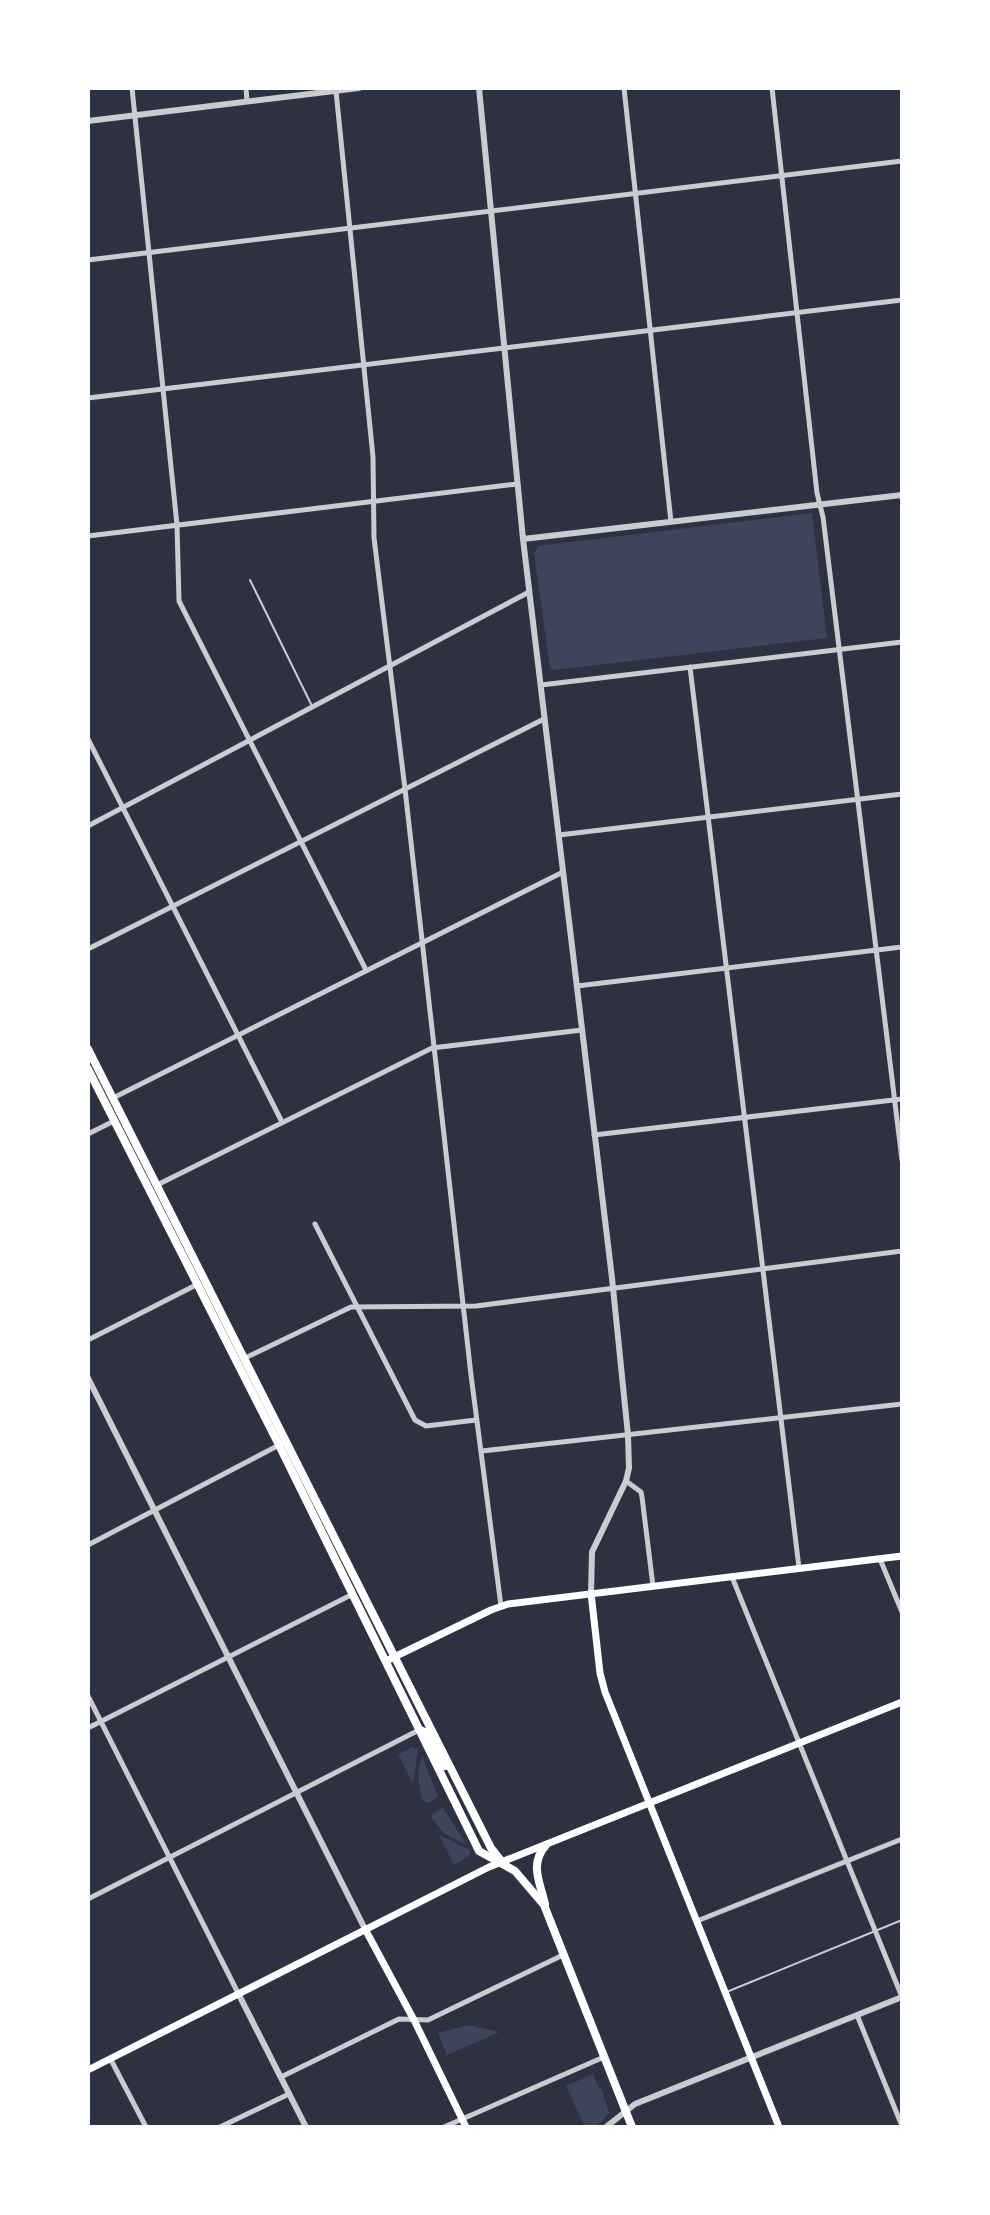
<svg xmlns="http://www.w3.org/2000/svg" width="990" height="2215" viewBox="0 0 990 2215" font-family="'Space Grotesk',sans-serif">
	<style>
		.green { fill: #3c4559 }
		.lines { fill: none; stroke-linecap: round; stroke-linejoin: round }
		.service { stroke: #caccd0; stroke-width: 2 }
		.minor { stroke: #caccd0; stroke-width: 5 }
		.tertiary { stroke: #caccd0; stroke-width: 6 }
		.secondary { stroke: #fff; stroke-width: 7 }
		.primary { stroke: #fff; stroke-width: 8 }
	</style>
	<rect width="100%" height="100%" fill="#2d3142"/>
	<g class="green">
		<polygon points="812,513 827,638 554,670 550,669 534,553 538,546"/>
		<polygon points="413,1747 418,1750 413,1784 398,1754"/>
		<path d="M422 1756 438 1797 428 1803 422 1800C419 1785 416 1771 422 1756Z"/>
		<polygon points="443,1808 467,1845 445,1834 431,1818 433,1813"/>
		<polygon points="439,1835 470,1850 469,1856 454,1865"/>
		<polygon points="468,2025 499,2032 447,2055 438,2033"/>
		<polygon points="593,2074 599,2088 601,2087 609,2113 596,2127 585,2127 566,2086"/>
	</g>
	<g class="lines">
		<g class="service">
			<polyline points="250,580 311,704"/>
			<polyline points="729,1991 902,1920"/>
		</g>
		<g class="minor">
			<polyline points="132,88 177,525 179,601 366,970"/>
			<polyline points="246,88 247,101"/>
			<polyline points="624,88 671,522"/>
			<polyline points="772,88 817,493 823,517 902,1160"/>
			<polyline points="336,91 373,457 374,538 405,789 471,1375 501,1606"/>
			<polyline points="88,260 902,161"/>
			<polyline points="88,398 902,300"/>
			<polyline points="88,536 517,484"/>
			<polyline points="690,667 799,1568"/>
			<polyline points="541,685 902,642"/>
			<polyline points="88,739 282,1122"/>
			<polyline points="88,826 529,592"/>
			<polyline points="559,835 902,794"/>
			<polyline points="88,949 544,719"/>
			<polyline points="577,986 902,947"/>
			<polyline points="113,1098 563,872"/>
			<polyline points="88,1134 114,1121"/>
			<polyline points="594,1135 902,1099"/>
			<polyline points="157,1185 432,1048 582,1030"/>
			<polyline points="315,1224 415,1420 426,1426 476,1420"/>
			<polyline points="88,1340 196,1285"/>
			<polyline points="245,1358 351,1307 476,1306 902,1251"/>
			<polyline points="482,1451 902,1404"/>
			<polyline points="626,1481 641,1492 642,1497 653,1586"/>
			<polyline points="88,1545 281,1444"/>
			<polyline points="880,1559 902,1612"/>
			<polyline points="732,1577 902,1997"/>
			<polyline points="88,1696 238,1993"/>
			<polyline points="88,1728 351,1595"/>
			<polyline points="88,1899 419,1730"/>
			<polyline points="697,1921 902,1839"/>
			<polyline points="857,2015 902,2126"/>
			<polyline points="110,2058 146,2127"/>
			<polyline points="281,2077 399,2019 428,2020 563,1955"/>
			<polyline points="220,2127 289,2094"/>
			<polyline points="444,2127 604,2057"/>
		</g>
		<g class="tertiary">
			<polyline points="479,88 523,539 612,1278 628,1435 629,1468 626,1481 592,1552 591,1593"/>
			<polyline points="88,121 359,88"/>
			<polyline points="523,539 902,495"/>
			<polyline points="88,1378 365,1929"/>
			<polyline points="238,1993 306,2127"/>
			<polyline points="606,2127 635,2104 902,1997"/>
		</g>
		<g class="secondary">
			<polyline points="591,1593 600,1673 605,1692 779,2127"/>
			<polyline points="386,1661 491,1610 508,1604 902,1556"/>
			<polyline points="365,1929 414,2020 466,2127"/>
			<polyline points="88,2070 489,1867 902,1702"/>
		</g>
		<g class="primary">
			<polyline points="88,1049 491,1848 502,1862"/>
			<polyline points="88,1069 279,1445 479,1851 515,1871 544,1905 632,2127"/>
			<polyline points="420,1730 427,1733 445,1766"/>
			<path d="M545 1904C540 1882 529 1864 546 1845"/>
		</g>
	</g>
	<rect width="990" height="2215" fill="none" stroke="#ffffff" stroke-width="180"/>
</svg>
